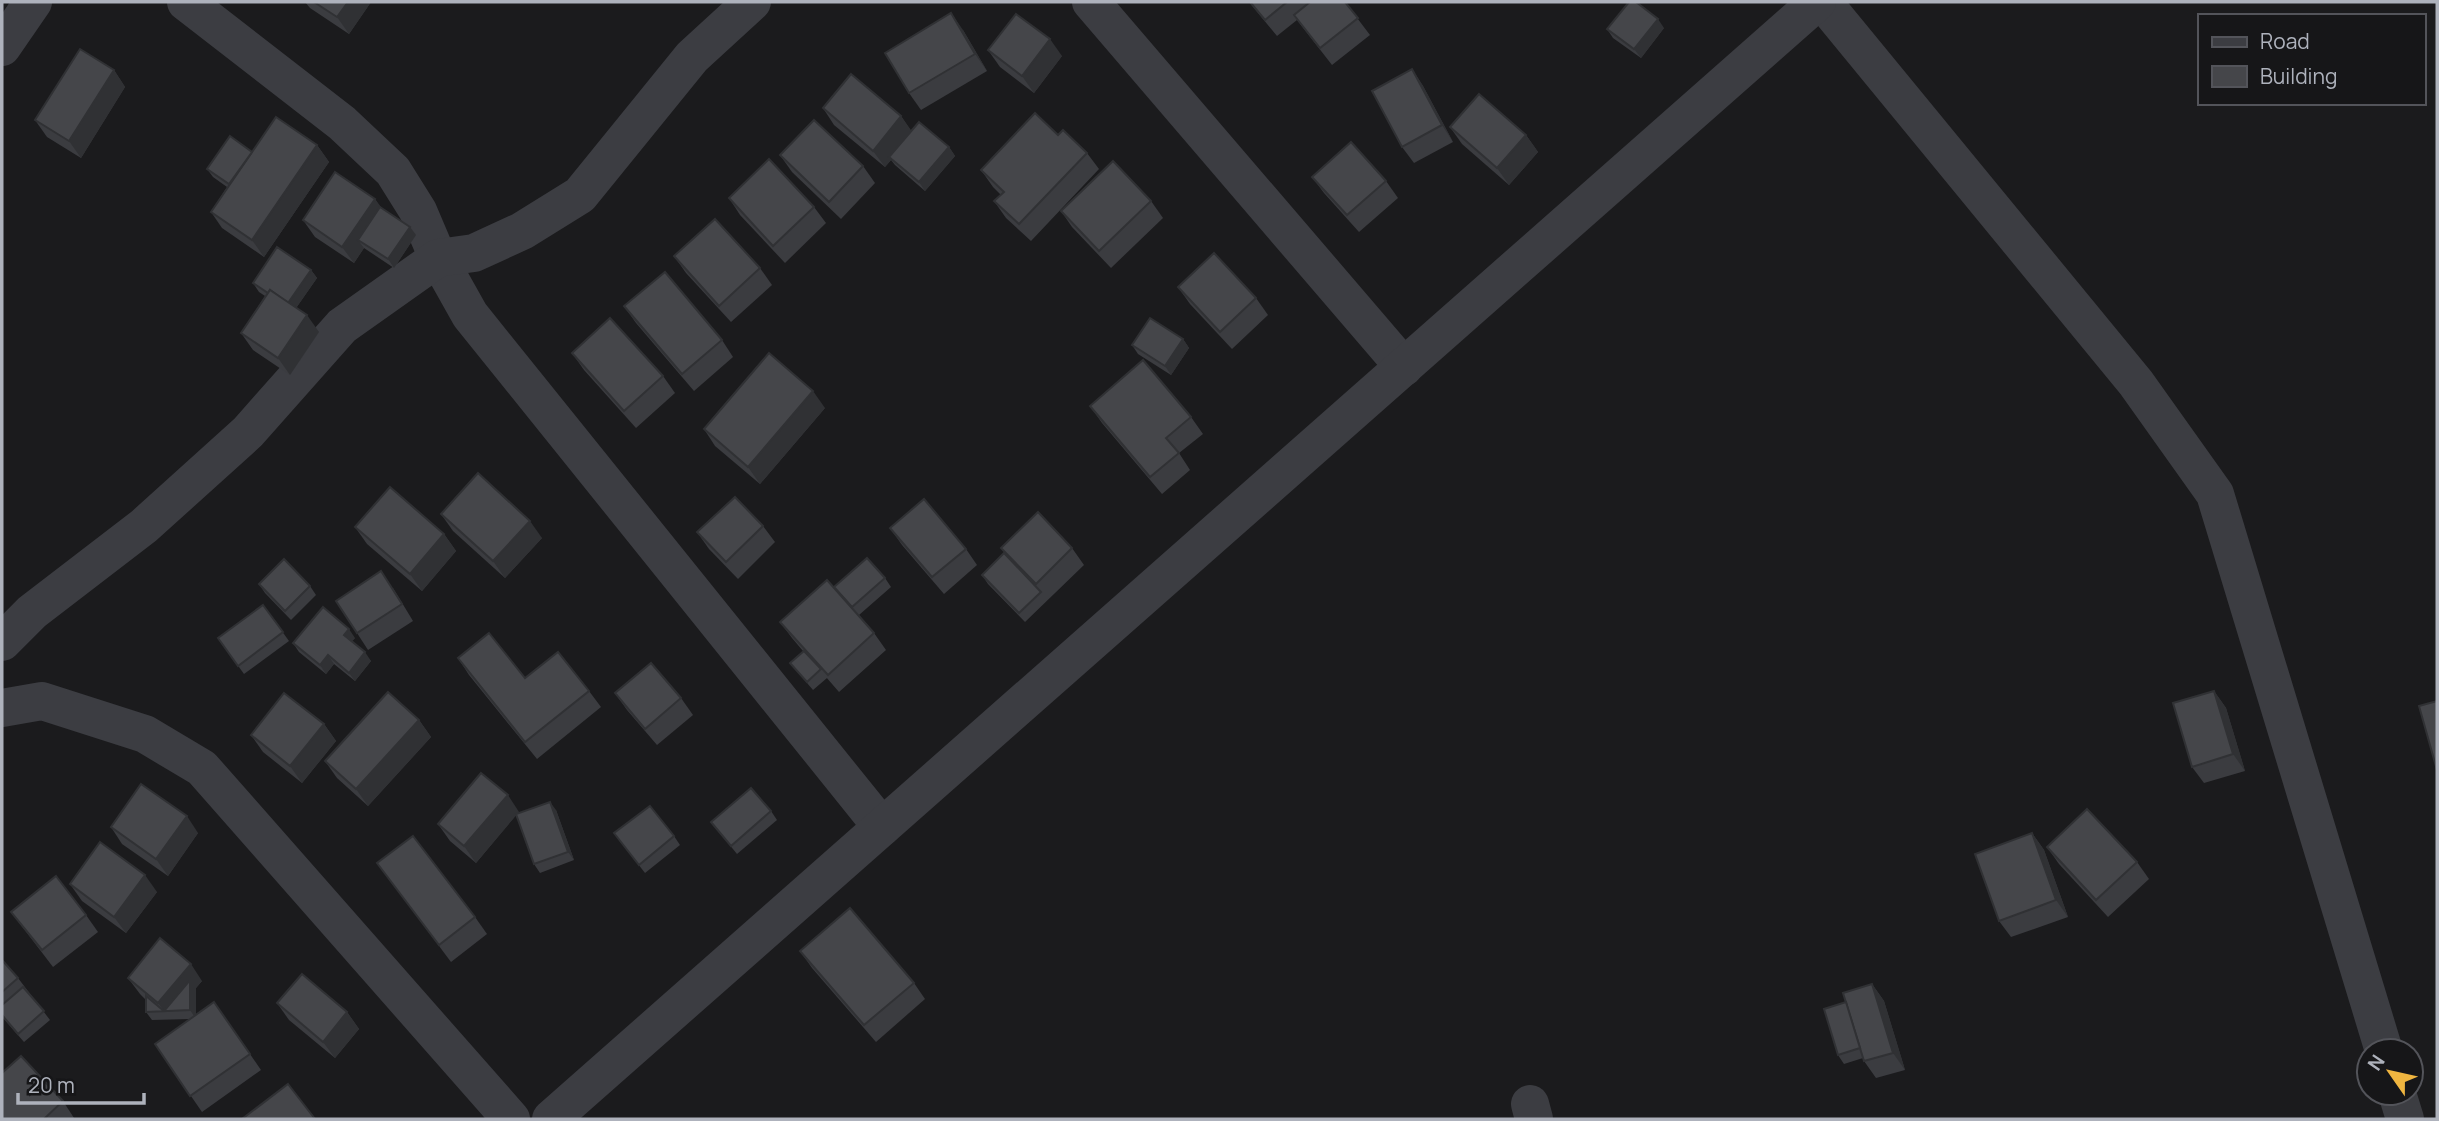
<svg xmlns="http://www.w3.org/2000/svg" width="2439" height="1121" viewBox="0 0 2439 1121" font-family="Manrope,sans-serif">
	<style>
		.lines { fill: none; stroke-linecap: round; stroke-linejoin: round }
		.minor { stroke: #3c3d42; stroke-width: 38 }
		.wall { fill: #3b3c40 }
		.shaded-wall { fill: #303134 }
		.building { fill: #45464a; stroke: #303134; stroke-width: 2 }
	</style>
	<rect width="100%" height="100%" fill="#1b1b1d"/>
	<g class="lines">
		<g class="minor">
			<polyline points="186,2 342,123 393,171 418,211 438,258 470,315 882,827"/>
			<polyline points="1091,2 1404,367"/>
			<polyline points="1823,2 2136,383 2215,494 2384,1051"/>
			<polyline points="2,47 33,2"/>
			<polyline points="2,642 32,612 144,526 248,432 342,326 438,258 474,253 522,231 580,195 692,57 752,2"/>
			<polyline points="2,708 42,701 145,734 202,768 511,1119"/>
			<polyline points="2397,1093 2405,1119"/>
			<polyline points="1530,1104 1534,1119"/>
			<polyline points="551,1119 1817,2"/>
		</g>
	</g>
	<g class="wall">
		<polygon points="305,2 371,2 349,34 310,8"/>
		<polygon points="1249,2 1345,2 1370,35 1332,65 1297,20 1277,36"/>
		<polygon points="1664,28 1641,58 1613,38 1607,29"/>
		<polygon points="963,30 987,71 921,110 909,93"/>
		<polygon points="988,50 1062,56 1034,93 1000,67"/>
		<polygon points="1412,69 1423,86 1453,142 1414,163 1402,147"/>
		<polygon points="114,70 125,87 81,158 47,137 35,120"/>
		<polygon points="823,108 901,116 911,131 949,147 955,156 925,191 895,165 891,160 885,167 834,125"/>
		<polygon points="1450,127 1526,135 1538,152 1509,185 1462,144"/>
		<polygon points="1058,135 1087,153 1099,169 1031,241 1006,218 994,201 1001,195 993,187 981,170"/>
		<polygon points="317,145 329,162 264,257 222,228 211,212 227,187 213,177 207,169 252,152"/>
		<polygon points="780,155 863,166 875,183 841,219 792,172"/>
		<polygon points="1312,177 1386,181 1398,198 1359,232 1324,193"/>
		<polygon points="729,198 814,207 826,223 785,263 740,215"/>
		<polygon points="375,199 380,207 410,227 416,235 394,268 364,248 354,263 315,237 303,220"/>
		<polygon points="1151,201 1163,218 1111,268 1072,227 1061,211"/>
		<polygon points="674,256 760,268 772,285 731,322 686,273"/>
		<polygon points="311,270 317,278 296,308 319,332 290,375 253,350 241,333 265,296 259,292 253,283"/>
		<polygon points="1178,287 1256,298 1268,315 1232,349 1190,304"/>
		<polygon points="624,306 722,340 733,357 694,391 636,323"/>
		<polygon points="1183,339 1189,348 1171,375 1138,354 1132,345"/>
		<polygon points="572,353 663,376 675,393 636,428 584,370"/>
		<polygon points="1090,406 1191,417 1203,434 1179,453 1190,470 1162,494 1102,423"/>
		<polygon points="825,408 760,484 715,446 704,429"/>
		<polygon points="441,514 542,538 505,578 453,531"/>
		<polygon points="763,526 775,542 738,579 709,549 697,532"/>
		<polygon points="355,527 444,534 456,551 422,591 367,544"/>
		<polygon points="890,528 966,549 977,565 944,594 902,545"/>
		<polygon points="1001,548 1072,548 1084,565 1025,622 988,584 982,575 1007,556"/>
		<polygon points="885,578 891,587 859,615 874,633 886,650 839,692 826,677 827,678 813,690 790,663 803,651 792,638 780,622 834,587"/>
		<polygon points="259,584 310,586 316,595 291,620 265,593"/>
		<polygon points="393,588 413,621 368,650 357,633"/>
		<polygon points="263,605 289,641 244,674 218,638"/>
		<polygon points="355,638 352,641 371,661 355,681 334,664 326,674 299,652 293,643"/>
		<polygon points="458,658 525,678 589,691 601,707 537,759 469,675"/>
		<polygon points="2214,691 2226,708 2245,771 2204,783 2192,767"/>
		<polygon points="615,693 681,698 693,715 657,745 627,710"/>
		<polygon points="419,720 431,737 368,806 337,778 325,761"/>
		<polygon points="324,724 336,741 302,783 263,752 251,735"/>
		<polygon points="556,810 574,860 540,873 534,864 516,815 476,863 450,841 438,824 519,812 518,813"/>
		<polygon points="771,811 777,820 737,854 711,822"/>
		<polygon points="111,827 198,833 168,876 122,844"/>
		<polygon points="614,833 674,836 680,845 645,873"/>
		<polygon points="2032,833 2044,850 2068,917 2011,937 1999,921"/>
		<polygon points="2047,847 2137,862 2149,879 2108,917 2059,864"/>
		<polygon points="377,863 475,917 487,934 451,962"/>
		<polygon points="70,884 157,892 126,933 82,901"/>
		<polygon points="11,912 86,915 98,932 53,967"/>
		<polygon points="800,951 914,983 925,999 876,1042 812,968"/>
		<polygon points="2,960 18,978 50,1020 24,1042 3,1018 2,1019"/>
		<polygon points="128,978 202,981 196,988 196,1015 214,1002 261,1070 202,1112 155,1044 190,1019 152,1020 146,1012 146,1000 140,994"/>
		<polygon points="1872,984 1884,1001 1905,1070 1876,1078 1864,1061 1863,1058 1844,1064 1838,1055 1846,1002"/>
		<polygon points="277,1003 347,1012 359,1029 335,1058 289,1020"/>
		<polygon points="63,1101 74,1118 73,1119 2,1119"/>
	</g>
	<g class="shaded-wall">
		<polygon points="348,2 371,2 349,34 337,17"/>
		<polygon points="951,13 963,30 987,71 975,54"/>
		<polygon points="1658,19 1664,28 1641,58 1634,49"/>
		<polygon points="1050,39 1062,56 1034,93 1022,76"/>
		<polygon points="1412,69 1423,86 1453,142 1442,125"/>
		<polygon points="114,70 125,87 81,158 69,141"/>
		<polygon points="901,116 913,133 889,157 891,160 885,167 873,151"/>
		<polygon points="1526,135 1538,152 1509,185 1497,168"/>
		<polygon points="317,145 329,162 264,257 252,240"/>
		<polygon points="949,147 955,156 925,191 919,182"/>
		<polygon points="375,199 387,215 358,240 364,248 354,263 342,247"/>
		<polygon points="410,227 416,235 394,268 388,259"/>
		<polygon points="311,270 317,278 292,314 286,306"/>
		<polygon points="307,315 319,332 290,375 278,358"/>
		<polygon points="1183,339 1189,348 1171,375 1165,366"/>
		<polygon points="813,391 825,408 760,484 748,467"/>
		<polygon points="530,521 542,538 505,578 493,561"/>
		<polygon points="444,534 456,551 422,591 410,574"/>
		<polygon points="349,629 355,638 350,643 344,635"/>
		<polygon points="365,652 371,661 355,681 349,673"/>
		<polygon points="328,655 334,664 326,674 320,665"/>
		<polygon points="2214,691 2226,708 2245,771 2233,754"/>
		<polygon points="419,720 431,737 368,806 356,789"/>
		<polygon points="324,724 336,741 302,783 290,766"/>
		<polygon points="508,795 519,812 476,863 464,846"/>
		<polygon points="550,802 556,810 574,860 568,852"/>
		<polygon points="187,816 198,833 168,876 156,859"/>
		<polygon points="2032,833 2044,850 2068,917 2056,900"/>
		<polygon points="145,875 157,892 126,933 114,917"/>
		<polygon points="191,964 202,981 196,988 196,1019 190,1010 164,1011 158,1003"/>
		<polygon points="1872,984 1884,1001 1905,1070 1893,1053"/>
		<polygon points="347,1012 359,1029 335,1058 323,1042"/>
	</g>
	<g class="building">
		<polygon points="314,2 348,2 337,17"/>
		<polygon points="1250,2 1287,2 1265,20"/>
		<polygon points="1310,2 1345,2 1358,18 1320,48 1294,15"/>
		<polygon points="1629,2 1636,2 1658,19 1634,49 1607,29"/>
		<polygon points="951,13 975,54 909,93 885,53"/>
		<polygon points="1016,14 1050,39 1022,76 988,50"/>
		<polygon points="80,49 114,70 69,141 35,120"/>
		<polygon points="1412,69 1442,125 1402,147 1372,91"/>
		<polygon points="851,74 901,116 873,151 823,108"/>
		<polygon points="1479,94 1526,135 1497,168 1450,127"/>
		<polygon points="1035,113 1058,135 1063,130 1087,153 1019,224 994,201 1004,192 981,170"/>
		<polygon points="276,117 317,145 252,240 211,212"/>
		<polygon points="814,120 863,166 829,202 780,155"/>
		<polygon points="919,122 949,147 919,182 889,157"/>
		<polygon points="230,136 252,152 229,184 207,169"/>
		<polygon points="1351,142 1386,181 1347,215 1312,177"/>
		<polygon points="769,159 814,207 773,246 729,198"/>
		<polygon points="1113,161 1151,201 1099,251 1061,211"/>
		<polygon points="335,172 375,199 342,247 303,220"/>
		<polygon points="380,207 410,227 388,259 358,240"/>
		<polygon points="715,219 760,268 719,306 674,256"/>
		<polygon points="277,247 311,270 288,303 270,290 268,293 253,283"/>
		<polygon points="1214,253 1256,298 1220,332 1178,287"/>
		<polygon points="665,272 722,340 682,374 624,306"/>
		<polygon points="270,290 307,315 278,358 241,333"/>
		<polygon points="610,318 663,376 624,411 572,353"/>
		<polygon points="1150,318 1183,339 1165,366 1132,345"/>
		<polygon points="769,353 813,391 748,467 704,429"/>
		<polygon points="1143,360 1191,417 1166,438 1179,453 1150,477 1090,406"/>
		<polygon points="478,473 530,521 493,561 441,514"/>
		<polygon points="390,487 444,534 410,574 355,527"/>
		<polygon points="735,497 763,526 726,562 697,532"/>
		<polygon points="924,499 966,549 932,577 890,528"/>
		<polygon points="1038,512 1072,548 1036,584 1001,548"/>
		<polygon points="1004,553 1041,592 1019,613 982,575"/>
		<polygon points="867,558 885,578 852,607 834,587"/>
		<polygon points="284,559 310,586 285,611 259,584"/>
		<polygon points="381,571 402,604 357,633 336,601"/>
		<polygon points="827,580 874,633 828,675 780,622"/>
		<polygon points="263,605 283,632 238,666 218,638"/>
		<polygon points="323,607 349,629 344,635 365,652 349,673 328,655 320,665 293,643"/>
		<polygon points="489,633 525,678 558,652 589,691 525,742 458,658"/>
		<polygon points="804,651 821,669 807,682 790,663"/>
		<polygon points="651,663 681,698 645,729 615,693"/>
		<polygon points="2214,691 2233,754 2192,767 2173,703"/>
		<polygon points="388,692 419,720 356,789 325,761"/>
		<polygon points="284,693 324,724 290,766 251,735"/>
		<polygon points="2437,701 2437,770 2419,706"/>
		<polygon points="481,773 508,795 464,846 438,824"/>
		<polygon points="141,784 187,816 156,859 111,827"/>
		<polygon points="751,788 771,811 731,846 711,822"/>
		<polygon points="550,802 568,852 534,864 516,814"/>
		<polygon points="650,806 674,836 639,865 614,833"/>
		<polygon points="2087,809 2137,862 2096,900 2047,847"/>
		<polygon points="2032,833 2056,900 1999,921 1975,854"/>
		<polygon points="413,836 475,917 439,945 377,863"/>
		<polygon points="100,842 145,875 114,917 70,884"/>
		<polygon points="56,876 86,915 42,950 11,912"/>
		<polygon points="850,908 914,983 864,1025 800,951"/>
		<polygon points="160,938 191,964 158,1003 128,978"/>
		<polygon points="2,960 18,978 2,992"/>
		<polygon points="302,974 347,1012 323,1042 277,1003"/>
		<polygon points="190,980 190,1010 146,1012 146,996 164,1011"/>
		<polygon points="1872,984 1893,1053 1864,1061 1843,993"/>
		<polygon points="23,987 44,1011 18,1034 2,1015 2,1005"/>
		<polygon points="214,1002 250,1054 190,1096 155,1044"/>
		<polygon points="1846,1002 1860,1048 1838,1055 1824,1009"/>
		<polygon points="21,1056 63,1101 44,1119 2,1119 2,1073"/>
		<polygon points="288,1084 315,1119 242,1119"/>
	</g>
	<rect width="2439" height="1121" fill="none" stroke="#aeb2bc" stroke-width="7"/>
	<rect x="2198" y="14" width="228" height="91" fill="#161618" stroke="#53545a" stroke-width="2"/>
	<rect x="2212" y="37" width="35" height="10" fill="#3c3d42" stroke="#53545a" stroke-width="2"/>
	<text x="2260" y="49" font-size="21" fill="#aeb2bc">Road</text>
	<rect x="2212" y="66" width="35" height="21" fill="#45464a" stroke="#53545a" stroke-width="2"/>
	<text x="2260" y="84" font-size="21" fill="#aeb2bc">Building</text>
	<g transform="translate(2390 1072) rotate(304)"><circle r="33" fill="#161618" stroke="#53545a" stroke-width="2"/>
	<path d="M0-5L12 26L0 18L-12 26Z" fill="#efb540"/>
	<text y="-10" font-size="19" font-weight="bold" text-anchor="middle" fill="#aeb2bc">N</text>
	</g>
	<path d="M18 1093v10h126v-10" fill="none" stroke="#aeb2bc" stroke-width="3.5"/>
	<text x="28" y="1093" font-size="21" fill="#aeb2bc" stroke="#161618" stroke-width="5" paint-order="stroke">20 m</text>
</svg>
